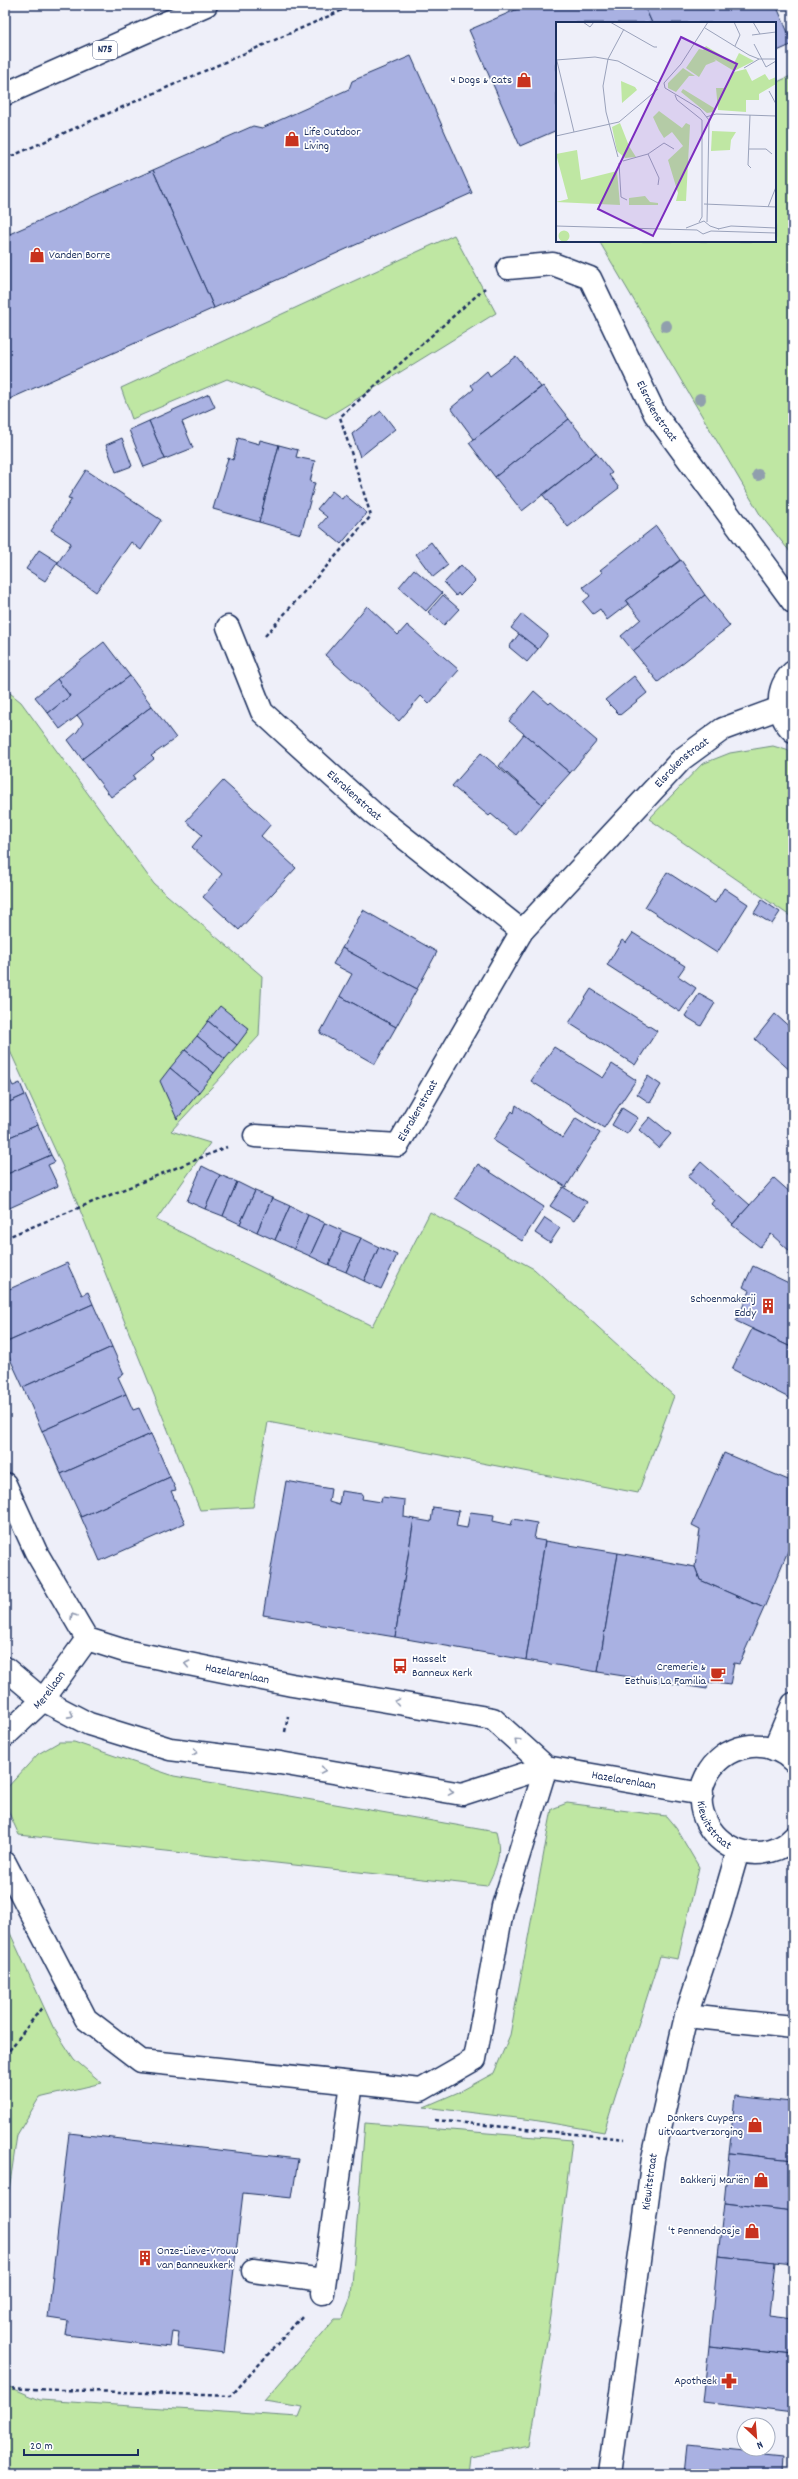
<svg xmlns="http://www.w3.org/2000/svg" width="798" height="2479" viewBox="0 0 798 2479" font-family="Dekko,sans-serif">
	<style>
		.green { fill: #bfe7a3; stroke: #6d8b80 }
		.building { fill: #a9b1e2; stroke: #1b2f5e }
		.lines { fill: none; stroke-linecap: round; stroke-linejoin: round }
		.service-casing { stroke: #1b2f5e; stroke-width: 25 }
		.minor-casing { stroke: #1b2f5e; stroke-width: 25 }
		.primary-casing { stroke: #1b2f5e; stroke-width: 25 }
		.path { stroke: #1b2f5e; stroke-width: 2.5; stroke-dasharray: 4 3; stroke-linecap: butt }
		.service { stroke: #fff; stroke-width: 22 }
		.minor { stroke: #fff; stroke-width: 22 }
		.primary { stroke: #fff; stroke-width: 22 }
		.tree { fill: #909fad }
		.oneway { stroke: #8d97ae }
		.labels { text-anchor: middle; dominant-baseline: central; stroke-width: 3.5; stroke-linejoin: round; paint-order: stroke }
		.shield { fill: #fff; stroke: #5f6d8e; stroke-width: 1 }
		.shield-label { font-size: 11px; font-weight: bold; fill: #1b2f5e }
		.poi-label { font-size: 12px; fill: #1b2f5e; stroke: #fff; text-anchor: end }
		.street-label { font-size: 12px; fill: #1b2f5e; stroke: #fff }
		.inset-road { fill: none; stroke: #9aa2bb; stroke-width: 1 }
		.view { fill: #7b2cbf; fill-opacity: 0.15; stroke: #7b2cbf; stroke-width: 2 }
		.inset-edge { fill: none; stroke: #1b2f5e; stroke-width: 2 }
	</style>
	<rect width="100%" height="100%" fill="#eeeff9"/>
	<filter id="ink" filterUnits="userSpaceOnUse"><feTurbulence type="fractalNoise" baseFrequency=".025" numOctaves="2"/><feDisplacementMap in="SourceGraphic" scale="8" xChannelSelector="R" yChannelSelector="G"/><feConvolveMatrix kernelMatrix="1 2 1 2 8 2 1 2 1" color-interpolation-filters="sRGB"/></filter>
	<g filter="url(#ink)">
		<g class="green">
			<polygon points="793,75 793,552 791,553 761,516 599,241 775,241 775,83"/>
			<polygon points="454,235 496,313 326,418 227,379 132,419 121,388"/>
			<polygon points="5,689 21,702 154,884 262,976 259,1036 171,1131 210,1143 156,1220 372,1326 430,1212 534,1269 674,1396 638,1493 268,1422 253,1507 200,1510 62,1165 5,1040"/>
			<polygon points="773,746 793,752 793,918 649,819 702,764 730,753"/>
			<path d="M59 1742H74L174 1776 496 1832C502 1854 497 1866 487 1886L19 1835 5 1804V1790L38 1754Z"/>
			<polygon points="567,1803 666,1816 676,1828 699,1867 678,1959 660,1956 604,2132 533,2120 424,2107 461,2091 494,2073 510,2035 552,1809"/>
			<polygon points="5,1922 53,2027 74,2059 102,2083 39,2098 17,2135 5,2218"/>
			<polygon points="365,2123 572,2140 551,2316 530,2445 470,2456 468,2474 5,2474 5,2385 40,2400 299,2417 303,2407 264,2401 335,2319 342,2319 351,2297"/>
		</g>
		<g class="building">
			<polygon points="527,5 644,5 652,23 557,23 557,130 520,146 469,30"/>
			<polygon points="644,5 776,5 793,44 775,52 775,23 652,23"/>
			<polygon points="411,56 472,193 214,308 153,170 253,126 262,128 349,89 352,81"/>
			<polygon points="153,170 214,308 5,401 5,236"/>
			<polygon points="516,356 541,387 474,439 451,408 474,389 471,385 487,371 490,376"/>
			<polygon points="543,386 569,419 495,477 469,443"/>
			<polygon points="209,394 215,407 182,422 193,448 165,459 149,421"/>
			<polygon points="381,411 395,429 360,457 352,434"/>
			<polygon points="569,419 596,453 522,511 495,477"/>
			<polygon points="149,421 165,459 144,467 129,430"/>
			<polygon points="122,438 132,466 116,472 106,445"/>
			<polygon points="238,438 259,444 260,440 279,445 259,522 213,509 228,458 233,460"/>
			<polygon points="279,445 298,450 296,457 315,461 310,482 315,483 301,534 259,522"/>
			<polygon points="596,453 612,473 609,475 619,488 568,527 543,495"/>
			<polygon points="86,470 161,520 141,550 131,542 96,592 57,564 71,543 51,530 72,499 68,498"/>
			<polygon points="332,491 342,499 345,495 367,513 341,544 319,526 327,517 317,509"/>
			<polygon points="656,526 680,560 626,601 628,604 607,620 600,609 593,614 583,602 590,596 583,587 603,572 600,570"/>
			<polygon points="431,542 448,565 433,577 416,554"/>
			<polygon points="39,550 58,562 45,581 26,569"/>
			<polygon points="681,560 705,595 633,651 621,636 641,619 626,601"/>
			<polygon points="461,565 475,581 460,596 458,593 456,596 444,583"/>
			<polygon points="414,569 442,593 426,611 399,587"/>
			<polygon points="443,595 459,609 444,625 428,612"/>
			<polygon points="705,595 730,626 658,682 633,651"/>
			<polygon points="367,606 398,635 407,625 459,670 429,704 421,696 399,721 325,655"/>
			<polygon points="522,614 548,635 538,649 511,628"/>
			<polygon points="519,634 538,649 527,662 509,647"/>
			<polygon points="104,642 130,676 60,729 48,713 70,696 57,679"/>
			<polygon points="130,676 152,706 82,759 68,740 77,732 83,723 77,715"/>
			<polygon points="634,676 647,693 620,715 605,700"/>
			<polygon points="57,679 70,696 48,713 35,697"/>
			<polygon points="534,691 549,704 551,702 597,741 570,773 509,721"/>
			<polygon points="152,706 176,738 151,756 154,759 133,776 135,779 111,797 82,759"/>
			<polygon points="524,734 570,773 542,804 499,766"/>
			<polygon points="481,753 542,804 516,835 491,814 489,816 452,786"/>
			<polygon points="223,781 271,824 261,836 296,868 239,930 203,897 222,874 192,847 202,835 186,821"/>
			<polygon points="667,872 715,903 724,888 748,904 717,953 645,907"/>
			<polygon points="762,900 780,912 772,924 754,913"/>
			<polygon points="363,910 437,952 417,989 342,948"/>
			<polygon points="633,933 685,966 678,976 696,988 680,1012 607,965 622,940 626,943"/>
			<polygon points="342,948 417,989 396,1027 340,996 352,974 333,964"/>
			<polygon points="591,989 657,1031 635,1065 569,1023"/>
			<polygon points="699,994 715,1003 701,1026 685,1016"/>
			<polygon points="340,996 396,1027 375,1064 320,1033"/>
			<polygon points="220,1006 249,1029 237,1045 208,1021"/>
			<polygon points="775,1014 793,1030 793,1073 755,1039"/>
			<polygon points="208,1021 237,1045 225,1059 197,1036"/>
			<polygon points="197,1036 225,1059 214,1073 185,1050"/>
			<polygon points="554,1047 603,1078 612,1064 636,1080 604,1128 531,1081"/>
			<polygon points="185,1050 214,1073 199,1092 170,1068"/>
			<polygon points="170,1068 199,1092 177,1119 160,1081"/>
			<polygon points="5,1070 13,1086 20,1083 25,1095 5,1104"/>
			<polygon points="648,1076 661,1085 650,1103 637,1094"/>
			<polygon points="25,1095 38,1125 5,1139 5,1104"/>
			<polygon points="516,1105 563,1138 576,1118 600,1133 566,1187 493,1140 512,1111 514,1113"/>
			<polygon points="622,1108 638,1118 627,1134 612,1125"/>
			<polygon points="650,1117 671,1134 659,1148 639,1130"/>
			<polygon points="38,1125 51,1155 5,1175 5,1139"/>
			<polygon points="51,1155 55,1162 48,1165 58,1186 5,1210 5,1175"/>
			<polygon points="701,1162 750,1205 733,1224 711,1204 714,1200 688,1177"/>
			<polygon points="478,1164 544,1207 522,1241 455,1198"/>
			<polygon points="202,1166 220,1175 205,1209 187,1201"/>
			<polygon points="220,1175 237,1182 223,1216 205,1209"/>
			<polygon points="774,1178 793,1195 793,1254 771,1234 760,1247 732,1225"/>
			<polygon points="237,1182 255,1191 240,1224 223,1216"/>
			<polygon points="563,1187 587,1202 574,1221 550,1206"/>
			<polygon points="255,1191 272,1198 257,1232 240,1224"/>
			<polygon points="272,1198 290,1206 275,1240 257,1232"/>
			<polygon points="290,1206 308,1215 294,1249 275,1240"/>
			<polygon points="308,1215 325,1223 310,1256 294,1249"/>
			<polygon points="545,1218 560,1228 550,1243 535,1233"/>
			<polygon points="325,1223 343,1231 329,1265 310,1256"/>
			<polygon points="343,1231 361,1238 346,1272 329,1265"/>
			<polygon points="361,1238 379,1247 364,1281 346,1272"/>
			<polygon points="379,1247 397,1255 381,1289 364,1281"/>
			<polygon points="67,1263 82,1295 88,1292 93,1304 5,1343 5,1291"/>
			<polygon points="753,1266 793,1285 793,1348 736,1321 750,1291 743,1287"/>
			<polygon points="93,1304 112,1347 23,1387 5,1348 5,1343"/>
			<polygon points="752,1329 793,1348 793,1400 732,1369"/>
			<polygon points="112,1347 124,1374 118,1377 126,1394 42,1431 23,1387"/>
			<polygon points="126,1394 133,1410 139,1408 151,1434 61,1474 42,1431"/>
			<polygon points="151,1434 170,1477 81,1517 61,1474"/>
			<polygon points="724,1453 793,1482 793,1539 764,1608 700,1580 695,1567 700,1529 692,1525"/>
			<polygon points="170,1477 176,1490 171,1491 185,1523 100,1561 81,1517"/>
			<polygon points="286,1481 331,1489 329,1502 339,1505 341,1491 363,1494 362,1499 381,1502 382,1497 405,1500 404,1517 414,1519 395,1637 263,1615"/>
			<polygon points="433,1507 459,1511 456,1526 467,1528 470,1512 494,1515 493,1521 511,1525 513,1519 537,1523 534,1539 545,1541 526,1660 395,1637 414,1519 431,1522"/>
			<polygon points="545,1541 618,1553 598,1672 526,1660"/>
			<polygon points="618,1553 695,1567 700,1580 764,1608 739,1664 734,1663 730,1685 708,1682 707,1689 598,1672"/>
			<polygon points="792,2091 793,2160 729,2153 735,2096 791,2102"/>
			<polygon points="69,2133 298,2159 292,2198 243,2193 224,2353 177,2347 179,2332 172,2331 170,2347 66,2335 68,2321 48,2318"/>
			<polygon points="729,2153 793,2160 793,2211 724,2203"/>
			<polygon points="724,2203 793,2211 793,2264 718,2256"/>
			<polygon points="718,2256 775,2262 769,2315 793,2318 793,2355 709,2346"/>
			<polygon points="709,2346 793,2355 793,2413 703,2402"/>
			<polygon points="687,2446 784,2456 783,2474 684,2474"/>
		</g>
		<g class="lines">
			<defs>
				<g id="service">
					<polyline points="5,1863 86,2019 141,2061 421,2090 475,2059 503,1906 546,1767"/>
					<polyline points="686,2016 793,2027"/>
					<polyline points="253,2271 324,2280"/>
					<polyline points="323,2293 352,2083"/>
				</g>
				<g id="minor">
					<path id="s1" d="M508 268 553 264 590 278 655 414 793 602"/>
					<path id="s2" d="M228 627 262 712 373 813 522 931"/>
					<path d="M793 672C775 688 776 715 793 731"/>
					<path id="s3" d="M255 1136 398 1145 522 931 682 759 723 729 780 708"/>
					<path id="s4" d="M5 1484 36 1552 87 1639 125 1651 292 1685 493 1719 546 1767"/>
					<path id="s5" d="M5 1668 43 1700 89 1724 170 1749 280 1763 462 1794 546 1767 702 1794"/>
					<path id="s6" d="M5 1736 43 1700 87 1639"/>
					<polyline points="774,1749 793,1704"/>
					<path id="s7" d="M793 1761C766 1735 722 1744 706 1777 690 1809 713 1846 745 1852 762 1855 781 1851 793 1838"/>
					<path id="s8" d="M610 2474 653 2158 686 2016 720 1913 738 1851"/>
				</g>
				<polyline id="primary" points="5,94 206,5"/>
			</defs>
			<use href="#service" class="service-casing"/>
			<use href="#minor" class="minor-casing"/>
			<use href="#primary" class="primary-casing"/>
			<g class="path">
				<polyline points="5,159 354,5"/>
				<polyline points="265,636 371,516 340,417 485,288"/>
				<polyline points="5,1238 227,1147"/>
				<polyline points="285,1732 288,1716"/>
				<polyline points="5,2056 43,2006"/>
				<polyline points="435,2120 625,2139"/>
				<polyline points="5,2388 231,2396 303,2315"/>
			</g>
			<use href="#service" class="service"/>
			<use href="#minor" class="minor"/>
			<use href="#primary" class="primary"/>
		</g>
		<g class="tree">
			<circle cx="666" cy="326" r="6"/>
			<circle cx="700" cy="399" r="6"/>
			<circle cx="758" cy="475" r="6"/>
		</g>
		<defs><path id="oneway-chevron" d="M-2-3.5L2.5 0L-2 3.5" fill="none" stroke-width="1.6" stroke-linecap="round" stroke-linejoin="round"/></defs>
		<g class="oneway">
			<use href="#oneway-chevron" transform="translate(73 1616) rotate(-122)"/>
			<use href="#oneway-chevron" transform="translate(187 1664) rotate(-168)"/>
			<use href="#oneway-chevron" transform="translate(397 1702) rotate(-170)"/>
			<use href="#oneway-chevron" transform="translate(71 1715) rotate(28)"/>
			<use href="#oneway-chevron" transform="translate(517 1741) rotate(-137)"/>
			<use href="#oneway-chevron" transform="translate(195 1752) rotate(7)"/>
			<use href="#oneway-chevron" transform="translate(323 1770) rotate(10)"/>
			<use href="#oneway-chevron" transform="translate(451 1792) rotate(10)"/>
		</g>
	</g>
	<defs>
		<symbol id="shop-bare" viewBox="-9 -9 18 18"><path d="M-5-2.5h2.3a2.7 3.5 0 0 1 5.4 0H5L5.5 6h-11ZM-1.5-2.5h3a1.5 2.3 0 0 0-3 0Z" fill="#c8321e" stroke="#fff" stroke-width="2.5" paint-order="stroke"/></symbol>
		<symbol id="building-bare" viewBox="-9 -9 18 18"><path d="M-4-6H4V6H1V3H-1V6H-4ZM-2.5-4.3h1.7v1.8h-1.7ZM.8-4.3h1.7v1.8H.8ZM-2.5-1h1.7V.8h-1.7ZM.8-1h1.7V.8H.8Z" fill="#c8321e" stroke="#fff" stroke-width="2.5" paint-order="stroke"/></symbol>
		<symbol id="bus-bare" viewBox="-9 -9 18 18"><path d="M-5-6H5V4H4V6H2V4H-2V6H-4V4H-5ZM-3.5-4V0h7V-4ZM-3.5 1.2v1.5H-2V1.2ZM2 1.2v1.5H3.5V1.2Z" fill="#c8321e" stroke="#fff" stroke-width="2.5" paint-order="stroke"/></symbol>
		<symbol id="cafe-bare" viewBox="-9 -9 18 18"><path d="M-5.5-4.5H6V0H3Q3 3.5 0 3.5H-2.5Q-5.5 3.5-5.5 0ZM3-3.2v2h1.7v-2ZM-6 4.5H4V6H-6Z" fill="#c8321e" stroke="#fff" stroke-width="2.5" paint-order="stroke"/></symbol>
		<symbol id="pharmacy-bare" viewBox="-9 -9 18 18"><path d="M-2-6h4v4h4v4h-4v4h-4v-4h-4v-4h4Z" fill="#c8321e" stroke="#fff" stroke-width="2.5" paint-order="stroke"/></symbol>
	</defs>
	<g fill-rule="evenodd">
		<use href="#shop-bare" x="513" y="69" width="22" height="22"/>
		<use href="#shop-bare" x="281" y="128" width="22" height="22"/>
		<use href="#shop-bare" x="26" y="244" width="22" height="22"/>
		<use href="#building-bare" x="757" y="1295" width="22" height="22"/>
		<use href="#bus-bare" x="389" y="1655" width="22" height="22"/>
		<use href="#cafe-bare" x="707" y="1663" width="22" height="22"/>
		<use href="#shop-bare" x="744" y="2114" width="22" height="22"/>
		<use href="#shop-bare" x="750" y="2169" width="22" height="22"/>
		<use href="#shop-bare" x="741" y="2220" width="22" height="22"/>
		<use href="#building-bare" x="134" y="2247" width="22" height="22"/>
		<use href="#pharmacy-bare" x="718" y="2370" width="22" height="22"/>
	</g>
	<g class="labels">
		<rect class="shield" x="93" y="41" width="24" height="18" rx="3"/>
		<g class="shield-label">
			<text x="105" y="50">N75</text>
		</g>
		<g class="poi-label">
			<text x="512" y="80">4 Dogs &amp; Cats</text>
			<text x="304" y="132" text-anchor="start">Life Outdoor<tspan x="304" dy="14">Living</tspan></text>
			<text x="49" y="255" text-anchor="start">Vanden Borre</text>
			<text x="756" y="1299">Schoenmakerij<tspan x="756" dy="14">Eddy</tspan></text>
			<text x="412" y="1659" text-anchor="start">Hasselt<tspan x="412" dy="14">Banneux Kerk</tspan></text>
			<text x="706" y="1667">Cremerie &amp;<tspan x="706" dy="14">Eethuis La Familia</tspan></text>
			<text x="743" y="2118">Donkers Cuypers<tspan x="743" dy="14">Uitvaartverzorging</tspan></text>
			<text x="749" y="2180">Bakkerij Mariën</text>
			<text x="740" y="2231">'t Pennendoosje</text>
			<text x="157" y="2251" text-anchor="start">Onze-Lieve-Vrouw<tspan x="157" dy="14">van Banneuxkerk</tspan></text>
			<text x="717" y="2381">Apotheek</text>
		</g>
		<g class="street-label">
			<text stroke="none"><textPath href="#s1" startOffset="234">Elsrakenstraat</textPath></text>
			<text stroke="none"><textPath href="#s3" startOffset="623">Elsrakenstraat</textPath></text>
			<text stroke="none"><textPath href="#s2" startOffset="216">Elsrakenstraat</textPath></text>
			<text stroke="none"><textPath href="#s3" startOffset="183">Elsrakenstraat</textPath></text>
			<text stroke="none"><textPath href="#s4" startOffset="330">Hazelarenlaan</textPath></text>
			<text stroke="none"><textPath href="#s6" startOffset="64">Merellaan</textPath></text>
			<text stroke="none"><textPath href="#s5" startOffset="649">Hazelarenlaan</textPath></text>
			<text stroke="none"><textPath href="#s7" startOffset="156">Kiewitstraat</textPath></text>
			<text stroke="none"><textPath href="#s8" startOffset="295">Kiewitstraat</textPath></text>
		</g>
	</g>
	<g transform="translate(556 22)">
		<rect width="220" height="220" fill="#eeeff9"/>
		<path d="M150 24 178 41 183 31 198 39 178 49 158 37 160 39 150 43 143 55 130 46 143 27 147 28ZM127 46 139 54H133L120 70 112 66V61ZM190 47 196 59 209 52 213 58 220 55V62L203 72V78H190V90L162 88 160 66H168L178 50ZM65 59 79 65 81 68 66 81ZM127 67 158 86 157 90 151 91 125 70ZM103 89 126 106 130 101 134 103 130 179H120L122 171 112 138 127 124 116 110 108 116 103 108 97 95ZM64 101 73 124 80 135 69 136 61 129 56 105ZM156 109 180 110 175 118 174 128 155 129ZM21 128 25 158 61 149 64 183 0 180 12 177 0 132ZM89 174 94 180 102 181V183H73V176ZM2.5 214a5.5 5.5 0 1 1 11 0a5.5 5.5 0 1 1-11 0Z" fill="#bfe7a3"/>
		<path class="inset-road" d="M27 0 34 5 38 0M54 0 98 25H101M178 0 184 13 179 24M197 0 204 12M149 6 193 33 203 37H220M196 13 220 10M198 22 210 45 220 39M0 35 18 110M0 38 39 35 62 39 102 61M188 46 203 37M109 66 144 87 153 98 151 200M109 66 108 61 125 42 152 0M213 69 220 82M119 73 121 78 146 98V195L143 200M194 93 192 143 195 146M150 95 160 92 220 94M0 114 63 100 102 67M193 127H210L216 132M92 132 103 156 102 163M62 135 50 90 47 64 52 37 68 7M67 139 92 132 108 121 118 127M63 141 65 175 71 178M148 182 220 185M212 185 220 165M0 204 141 208 147 212 155 209 220 211M130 206 148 199 154 204 163 207M162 207 175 204 220 206"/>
		<path class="view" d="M125 15 181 42 97 214 42 187Z"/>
		<rect width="220" height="220" class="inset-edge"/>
	</g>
	<rect width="798" height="2479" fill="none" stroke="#fff" stroke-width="20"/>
	<rect x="10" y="10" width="778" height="2459" fill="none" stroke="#1b2f5e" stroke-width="1.5" filter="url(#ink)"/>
	<g transform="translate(756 2437) rotate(154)"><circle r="19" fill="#ffffff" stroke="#a4acbf"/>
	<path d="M0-3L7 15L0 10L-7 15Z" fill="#c8321e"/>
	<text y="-6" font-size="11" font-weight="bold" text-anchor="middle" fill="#1b2f5e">N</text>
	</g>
	<path d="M24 2449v6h114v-6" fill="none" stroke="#1b2f5e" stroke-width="2"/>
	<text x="30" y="2449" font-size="12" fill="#1b2f5e" stroke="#ffffff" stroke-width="3" paint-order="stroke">20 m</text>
</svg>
